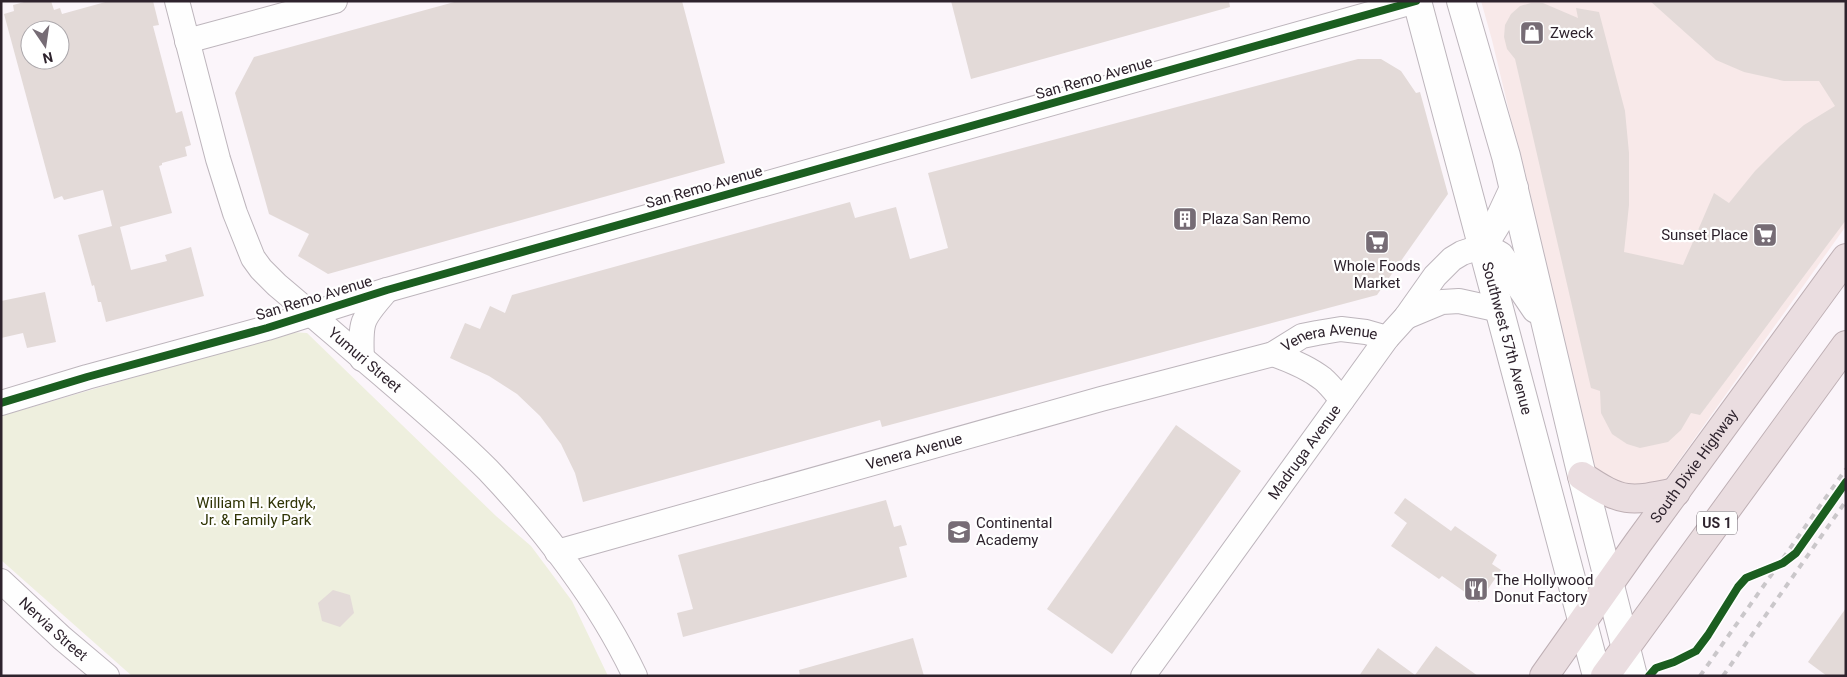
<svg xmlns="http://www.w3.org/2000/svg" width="1847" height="677" viewBox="0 0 1847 677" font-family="Roboto,sans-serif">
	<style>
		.commercial { fill: #f8e9e9 }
		.green { fill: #eeefde }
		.building { fill: #e3dad8; fill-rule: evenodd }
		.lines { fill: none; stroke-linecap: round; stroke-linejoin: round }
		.street-casing { stroke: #bdb5bc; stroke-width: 26 }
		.secondary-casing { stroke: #bdb5bc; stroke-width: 30 }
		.highway-casing { stroke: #beafb4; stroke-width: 30 }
		.street { stroke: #fefefe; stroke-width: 24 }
		.secondary { stroke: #fefefe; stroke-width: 28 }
		.highway { stroke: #eadde0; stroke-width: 28 }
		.rail { stroke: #cac7ca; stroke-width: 4; stroke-dasharray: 6 6; stroke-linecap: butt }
		.cycleway-casing { stroke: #fff; stroke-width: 11 }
		.cycleway { stroke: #1b5e20; stroke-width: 8 }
		.labels { text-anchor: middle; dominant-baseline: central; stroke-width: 4.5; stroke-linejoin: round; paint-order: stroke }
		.shield { fill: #fff; stroke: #6d656c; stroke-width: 1 }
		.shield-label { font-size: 14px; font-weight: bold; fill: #2e232d }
		.poi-label { font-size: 15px; fill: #2e232d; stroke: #fff; text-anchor: start }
		.street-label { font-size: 15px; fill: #2e232d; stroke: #fff }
		.park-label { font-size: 15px; fill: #2f3405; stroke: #fff }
	</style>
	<rect width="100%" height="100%" fill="#fbf5fa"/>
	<polygon class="commercial" points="1481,1 1846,1 1846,226 1665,480 1641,492 1600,476 1594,465 1492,40"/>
	<polygon class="green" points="290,332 307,333 496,516 531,546 572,601 608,676 132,676 1,560 1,416"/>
	<g class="building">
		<path d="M28 1H51L54 10 60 8 62 14 109 1H153L159 25 153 26 176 113 182 111 191 145 185 147 187 156 162 163V165L159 166 172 213 120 227 131 270 167 261 165 255 191 247 204 296 106 322 101 302H98L94 285 92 286 78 235 112 226 103 190 64 200 62 196 54 199 4 14 14 11 13 5ZM30 30H60V60H30Z"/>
		<polygon points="458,1 682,1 725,163 328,274 298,256 309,234 269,214 235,93 254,57"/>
		<polygon points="951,1 1229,1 1230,7 971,79"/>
		<polygon points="1650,1 1846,1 1846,220 1700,415 1691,413 1681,430 1668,442 1640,448 1627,444 1612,434 1601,413 1600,391 1591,388 1515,59 1507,49 1504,37 1505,25 1511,14 1520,6 1531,3 1543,3 1578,18 1576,8 1599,12 1625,111 1629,153 1629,205 1624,252 1683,265 1714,193 1729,203 1755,171 1780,146 1804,125 1835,106 1819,81 1784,81 1744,72 1716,60"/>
		<polygon points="1358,59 1381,59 1401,71 1416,93 1420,92 1448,194 1377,295 882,427 880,420 583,502 575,473 561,444 540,416 517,394 489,376 450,358 465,323 480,329 490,306 505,313 512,295 850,202 855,218 896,207 910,259 948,248 928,173"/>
		<polygon points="45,292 56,342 27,348 23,333 1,338 1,301"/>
		<polygon points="1176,425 1241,471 1112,654 1047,609"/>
		<polygon points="1405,498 1451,531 1455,526 1497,555 1492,564 1501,570 1479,602 1442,576 1439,579 1391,546 1407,523 1394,513"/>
		<polygon points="886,500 894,527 901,525 907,545 899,547 907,577 683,637 677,613 693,609 678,555"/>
		<polygon points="333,590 350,595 354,613 340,627 322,621 318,603"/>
		<polygon points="1846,608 1846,676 1827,676 1808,662"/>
		<polygon points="913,638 924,676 800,676 799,670"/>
		<polygon points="1436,646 1478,676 1359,676 1378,648 1415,675"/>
	</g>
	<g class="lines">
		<defs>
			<g id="street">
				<path id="s1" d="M177 1 218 159 235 213 253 258 261 269 277 285C314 316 350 348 387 379 421 408 456 438 488 470 544 529 600 602 635 676"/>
				<polyline points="187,41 335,1"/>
				<polyline points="1406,317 1442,302 1459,301 1500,310"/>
				<path d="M1273 354C1290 360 1309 368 1323 379 1330 385 1336 393 1342 400"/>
				<path d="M362 359C360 319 362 319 387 290"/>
				<polyline points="1,403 87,377 267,328 387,290 1416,1"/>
				<path id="s2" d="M557 552 1101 399 1273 354 1302 336 1317 333 1341 329 1366 332 1387 338"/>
				<path id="s3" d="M1 581 62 638 107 676"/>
				<path id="s4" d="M1143 676 1387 338 1406 317 1435 276 1452 259 1462 253 1483 246"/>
			</g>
			<g id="secondary">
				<path id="s5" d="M1417 1 1597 676"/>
				<polyline points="1461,1 1506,156 1582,476 1633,676"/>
				<polyline points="1483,246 1500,256 1536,309"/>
				<polyline points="1483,246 1500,218 1514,188"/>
			</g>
			<g id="highway">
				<path d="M1582 476C1622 503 1629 502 1676 492"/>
				<path id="s6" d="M1544 676 1638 543 1846 258"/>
				<polyline points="1605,676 1846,345"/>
			</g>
		</defs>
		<use href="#street" class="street-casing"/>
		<use href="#secondary" class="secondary-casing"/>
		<use href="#highway" class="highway-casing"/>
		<use href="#street" class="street"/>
		<use href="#secondary" class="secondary"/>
		<use href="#highway" class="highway"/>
		<g class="rail">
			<polyline points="1700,676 1846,469"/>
			<polyline points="1723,676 1846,501"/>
		</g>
		<defs>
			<g id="cycleway">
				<polyline points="1,403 87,377 267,328 387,290 1416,1"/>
				<polyline points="1649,676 1656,668 1674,662 1696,651 1708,635 1738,587 1746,578 1783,563 1796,553 1846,482"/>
			</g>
		</defs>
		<use href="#cycleway" class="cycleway-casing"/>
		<use href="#cycleway" class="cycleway"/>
	</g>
	<defs>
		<symbol id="shop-square" viewBox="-11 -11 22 22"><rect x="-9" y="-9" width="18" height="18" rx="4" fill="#766c75" stroke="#fff"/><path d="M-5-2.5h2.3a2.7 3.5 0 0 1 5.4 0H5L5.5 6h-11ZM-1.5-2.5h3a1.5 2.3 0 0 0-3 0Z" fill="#fff"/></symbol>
		<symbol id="building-square" viewBox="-11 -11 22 22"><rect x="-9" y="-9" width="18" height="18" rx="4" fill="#766c75" stroke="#fff"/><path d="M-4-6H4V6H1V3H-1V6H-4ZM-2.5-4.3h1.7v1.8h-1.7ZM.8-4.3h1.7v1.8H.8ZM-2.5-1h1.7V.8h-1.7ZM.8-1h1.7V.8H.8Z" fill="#fff"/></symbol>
		<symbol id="supermarket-square" viewBox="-11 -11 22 22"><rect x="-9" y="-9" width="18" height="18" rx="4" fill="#766c75" stroke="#fff"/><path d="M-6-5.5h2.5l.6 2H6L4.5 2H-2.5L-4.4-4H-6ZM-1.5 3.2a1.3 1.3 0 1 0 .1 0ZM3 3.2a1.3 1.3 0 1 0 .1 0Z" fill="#fff"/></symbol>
		<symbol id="school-square" viewBox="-11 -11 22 22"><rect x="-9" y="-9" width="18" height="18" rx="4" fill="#766c75" stroke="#fff"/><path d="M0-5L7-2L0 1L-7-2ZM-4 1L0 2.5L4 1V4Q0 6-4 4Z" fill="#fff"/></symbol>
		<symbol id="restaurant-square" viewBox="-11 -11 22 22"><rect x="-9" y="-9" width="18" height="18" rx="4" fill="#766c75" stroke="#fff"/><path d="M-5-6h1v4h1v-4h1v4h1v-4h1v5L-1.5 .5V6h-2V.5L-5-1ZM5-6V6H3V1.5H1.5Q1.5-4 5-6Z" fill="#fff"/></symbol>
	</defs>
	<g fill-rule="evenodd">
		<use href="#shop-square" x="1518" y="19" width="28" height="28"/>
		<use href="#building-square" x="1171" y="205" width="28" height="28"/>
		<use href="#supermarket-square" x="1751" y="221" width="28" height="28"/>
		<use href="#supermarket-square" x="1363" y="228" width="28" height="28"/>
		<use href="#school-square" x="945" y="518" width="28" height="28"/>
		<use href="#restaurant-square" x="1462" y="575" width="28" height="28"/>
	</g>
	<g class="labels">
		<rect class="shield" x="1697" y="511.5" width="40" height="23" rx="4"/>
		<g class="shield-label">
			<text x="1717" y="523">US 1</text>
		</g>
		<g class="poi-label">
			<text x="1550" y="33">Zweck</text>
			<text x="1202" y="219">Plaza San Remo</text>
			<text x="1748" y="235" text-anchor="end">Sunset Place</text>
			<text x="1377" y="266" text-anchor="middle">Whole Foods<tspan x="1377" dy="17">Market</tspan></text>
			<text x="976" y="523">Continental<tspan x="976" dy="17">Academy</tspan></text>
			<text x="1494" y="580">The Hollywood<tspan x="1494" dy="17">Donut Factory</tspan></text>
		</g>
		<g class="street-label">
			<text transform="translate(1094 78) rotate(-16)">San Remo Avenue</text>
			<text transform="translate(704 187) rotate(-16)">San Remo Avenue</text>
			<text transform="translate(314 298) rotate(-17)">San Remo Avenue</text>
			<text stroke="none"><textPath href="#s5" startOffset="349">Southwest 57th Avenue</textPath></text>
			<text stroke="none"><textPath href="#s2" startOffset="804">Venera Avenue</textPath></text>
			<text stroke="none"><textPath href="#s1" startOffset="420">Yumuri Street</textPath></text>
			<text stroke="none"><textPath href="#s2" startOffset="371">Venera Avenue</textPath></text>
			<text stroke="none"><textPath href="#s4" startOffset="276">Madruga Avenue</textPath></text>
			<text stroke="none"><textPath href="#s6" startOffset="258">South Dixie Highway</textPath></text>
			<text stroke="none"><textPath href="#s3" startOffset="71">Nervia Street</textPath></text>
		</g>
		<g class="park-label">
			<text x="256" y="503">William H. Kerdyk,<tspan x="256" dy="17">Jr. &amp; Family Park</tspan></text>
		</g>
	</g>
	<rect width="1847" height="677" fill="none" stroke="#2e232d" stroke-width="5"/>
	<g transform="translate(45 45) rotate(167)"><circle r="24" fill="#ffffff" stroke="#aba7ab"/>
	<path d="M0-4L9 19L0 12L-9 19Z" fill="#766c75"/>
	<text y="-8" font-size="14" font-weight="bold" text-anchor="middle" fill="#2e232d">N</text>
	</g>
</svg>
